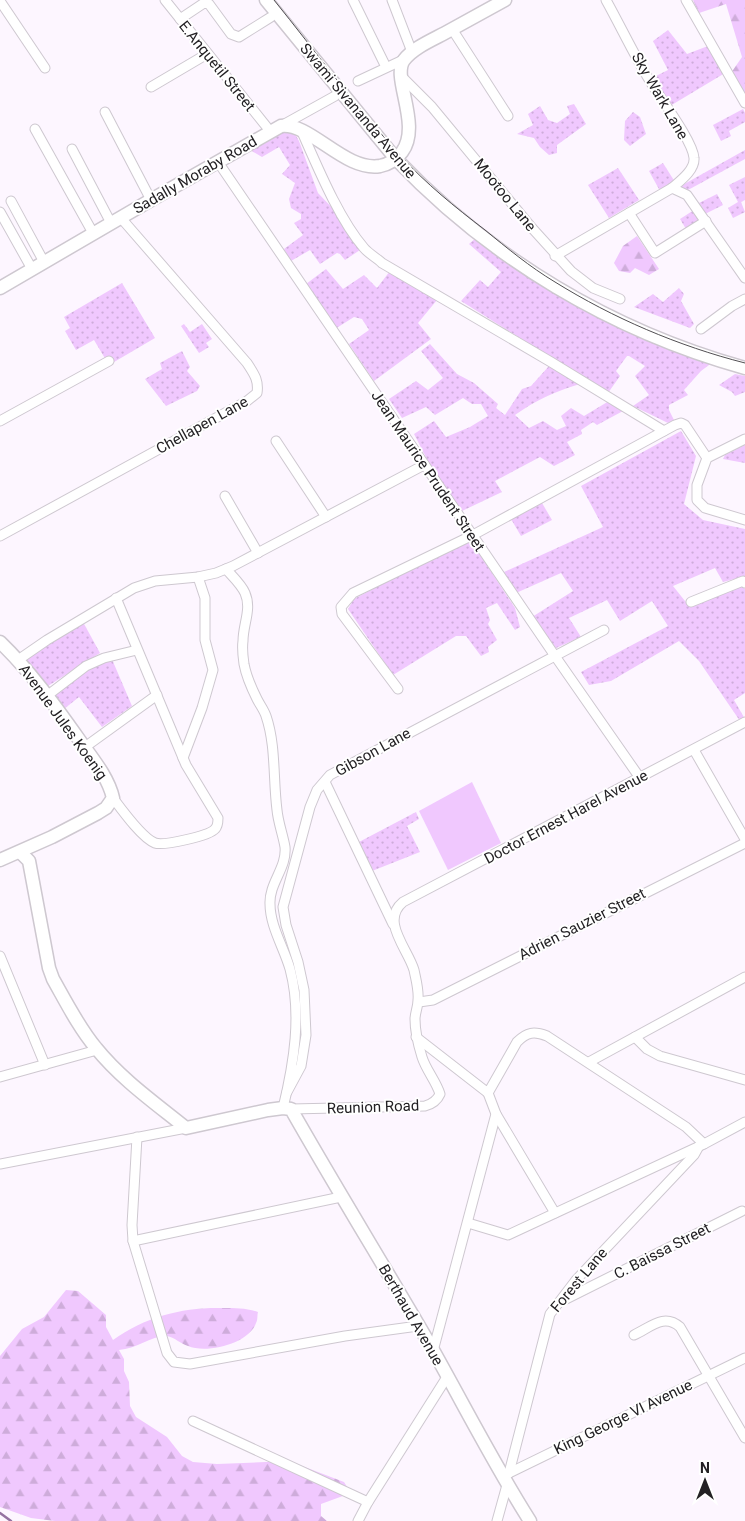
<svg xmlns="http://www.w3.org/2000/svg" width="745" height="1521" viewBox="0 0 745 1521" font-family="Roboto,sans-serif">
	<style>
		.green { fill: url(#green-dots) }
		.forest { fill: url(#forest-firs) }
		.pitch { fill: #f0c8fe }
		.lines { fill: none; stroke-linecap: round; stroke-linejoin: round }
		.stream { stroke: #9572a1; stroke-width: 2.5 }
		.street-casing { stroke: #cec8d0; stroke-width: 11 }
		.secondary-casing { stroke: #cec8d0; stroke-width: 15 }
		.street { stroke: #fff; stroke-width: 9 }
		.secondary { stroke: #fff; stroke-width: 12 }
		.tram { stroke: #514e52; stroke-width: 1 }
		.labels { text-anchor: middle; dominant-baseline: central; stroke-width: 4; stroke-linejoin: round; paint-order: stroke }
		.street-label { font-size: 15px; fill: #232124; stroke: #fff }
	</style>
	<defs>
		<pattern id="green-dots" width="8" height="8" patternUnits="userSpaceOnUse" patternTransform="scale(1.25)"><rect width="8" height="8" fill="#f0c8fe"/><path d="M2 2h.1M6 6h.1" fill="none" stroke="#ceacda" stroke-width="1.8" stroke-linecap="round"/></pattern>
		<pattern id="forest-firs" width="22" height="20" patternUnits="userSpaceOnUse" patternTransform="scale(1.25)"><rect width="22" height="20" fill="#f0c8fe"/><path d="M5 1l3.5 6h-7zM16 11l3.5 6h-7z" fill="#ceacda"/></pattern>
	</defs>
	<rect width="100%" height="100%" fill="#fdf6ff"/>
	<g class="green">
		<polygon points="668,30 687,54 708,46 725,73 670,106 652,78 668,70 653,41"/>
		<polygon points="574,104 586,124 557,145 557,153 549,155 540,147 534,138 517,134 533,125 528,114 540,106 548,120 557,123 570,114 567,106"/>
		<polygon points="743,109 745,113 745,122 729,131 731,136 721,141 713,125"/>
		<polygon points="633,112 640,117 646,134 630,146 624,140 625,121"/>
		<polygon points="288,131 295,134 299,141 318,193 340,216 363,248 345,260 340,254 337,253 320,264 310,250 291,261 284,249 303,235 294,223 301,219 301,214 291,208 289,199 295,183 282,174 290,165 279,147 262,157 250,150 278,133"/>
		<polygon points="745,150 745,159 688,190 679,187"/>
		<polygon points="663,163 675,182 660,191 649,171"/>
		<polygon points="618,168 639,200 609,218 588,185"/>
		<polygon points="745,177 745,200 741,202 745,212 733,218 728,208 738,202 729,185"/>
		<polygon points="717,194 723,205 705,214 699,203"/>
		<polygon points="694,210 700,221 686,229 680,219"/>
		<polygon points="477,237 544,283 713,362 701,371 684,390 688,395 669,405 669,410 674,420 668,423 633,406 649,395 635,376 645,366 629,356 627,356 616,371 620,376 608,393 461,301 480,280 488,287 501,272 469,244"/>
		<polygon points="326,269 343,289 364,275 377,288 390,271 437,300 418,323 431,339 374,381 349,344 369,330 362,319 354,317 335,329 306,284"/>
		<polygon points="122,283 155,338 109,365 94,340 76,350 65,331 70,328 64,317"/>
		<polygon points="679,288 684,294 681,301 694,324 690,328 634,307 653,294 663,302"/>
		<polygon points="184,324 190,332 202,324 212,339 206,343 209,347 199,353 181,326"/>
		<path d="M430 344 457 374 474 383 498 404 496 408 505 415 522 389 531 386 549 366 580 384C556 391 536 400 515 415L529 428 543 421 557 430 566 426 561 416 571 408 584 416 609 401 623 411 597 425 593 422 581 430 582 434 567 442 575 455 554 466 540 457 495 481 502 492 462 511 428 461 414 434 434 421 446 437 470 427 488 416 481 404H472L463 398 435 415 426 407 402 418 389 399 416 381 428 390 443 378 421 351Z"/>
		<polygon points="182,351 190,367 187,371 200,386 197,391 166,406 145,379 162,369 160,363"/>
		<polygon points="735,374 745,376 745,392 735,396 732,392 719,385"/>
		<polygon points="681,431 696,456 684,504 703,520 745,529 745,579 742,577 723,582 715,568 673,586 689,606 742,585 745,589 745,693 734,700 745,719 740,721 699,661 679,641 611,681 589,685 581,672 668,626 652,601 620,621 607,600 569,618 581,637 556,648 532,617 573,591 561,573 516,593 504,572 603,527 581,486"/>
		<polygon points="745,445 745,463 723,459 725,455"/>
		<polygon points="542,503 552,520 521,536 511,519"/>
		<polygon points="471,541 515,608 520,627 515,630 497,603 486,608 490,620 488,624 497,640 488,647 489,652 481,656 466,636 456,636 393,675 348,609 354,599 420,564"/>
		<polygon points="83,622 100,653 48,686 23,660"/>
		<polygon points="111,657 132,706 102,727 79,697 64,709 53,695 84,672"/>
		<polygon points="416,812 419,819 407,826 420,852 372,871 359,842"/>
	</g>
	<g class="forest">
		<polygon points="693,0 745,0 745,95 731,73 742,57 726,4 699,13"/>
		<polygon points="637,236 659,269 649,275 635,268 630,273 619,271 614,263 623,246"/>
		<path d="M66 1290 78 1291 106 1315V1327L113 1340C146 1316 184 1307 223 1308 236 1308 246 1308 258 1312 257 1315 258 1320 256 1323 249 1344 206 1354 188 1346 181 1344 174 1337 167 1336 150 1336 136 1349 119 1350L124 1359V1371L129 1382 130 1406 136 1417 167 1437 182 1456 193 1462 217 1464 289 1461 344 1482 351 1493 321 1504V1516L327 1521H55L31 1518 0 1507V1356L22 1329 44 1317Z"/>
	</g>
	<polygon class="pitch" points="472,782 501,843 448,870 419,811"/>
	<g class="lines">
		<polyline class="stream" points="0,1513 11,1521"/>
		<defs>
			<g id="street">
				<polyline points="165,0 270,131"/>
				<polyline points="353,0 386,67"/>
				<polyline points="392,0 412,52"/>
				<path d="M606 0C621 27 634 55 650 81 660 98 693 141 694 158 695 170 680 181 672 188"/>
				<polyline points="686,0 745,103"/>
				<polyline points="0,1 45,68"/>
				<polyline points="180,19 204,3 209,4 231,34 239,37 271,17"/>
				<polyline points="452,29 508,116"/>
				<polyline points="402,77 432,107 532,228 571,271 593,288 620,299"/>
				<polyline points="358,81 405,59"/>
				<polyline points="151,87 207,54"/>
				<polyline points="105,112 151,200"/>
				<polyline points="281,126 335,96"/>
				<polyline points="35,129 93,233"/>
				<path d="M302 132C318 168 339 219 364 248 369 254 377 258 382 263L551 362 664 431"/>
				<polyline points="72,149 111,223"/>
				<polyline points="218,162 555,656 640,778"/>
				<polyline points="11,201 44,262"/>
				<polyline points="0,212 32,269"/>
				<polyline points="629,213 655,253 706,221"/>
				<polyline points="555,256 672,188 687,195 745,278"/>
				<polyline points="701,329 732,306 745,299"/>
				<polyline points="0,421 109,361"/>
				<polyline points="745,439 707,458 697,485 697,500 705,508 745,520"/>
				<polyline points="276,441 326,517"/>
				<polyline points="225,496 258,553"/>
				<path d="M0 536 247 401 257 393C259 380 254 374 247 363L121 218"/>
				<path d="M226 569C232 576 241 584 245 593 252 609 243 624 243 641 242 648 243 657 244 664 246 675 252 689 257 699 260 705 264 710 266 716 276 745 273 779 277 810 278 822 283 835 285 847 287 868 269 883 270 904 270 926 284 948 290 969 302 1014 294 1063 283 1108"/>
				<polyline points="691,602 743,581 745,583"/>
				<polyline points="18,660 47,640 134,588 155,581 198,577 216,573 233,566 424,465"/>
				<polyline points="398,689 342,614 341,607 353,593 473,535 675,425 681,423 685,425 707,458"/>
				<polyline points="48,695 86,666 104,658 137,650"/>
				<polyline points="85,747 157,695"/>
				<polyline points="694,750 745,839"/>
				<polyline points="183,758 202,708 213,670 205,640 205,598 198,577"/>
				<polyline points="325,782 393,924"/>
				<path d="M113 798C122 810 142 838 155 843 163 846 209 836 215 829 218 826 218 822 218 818L186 765 116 598"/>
				<polyline points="0,956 45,1065"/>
				<polyline points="419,1002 433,1000 745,843"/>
				<path d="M416 1037 488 1093 517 1042C527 1032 534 1031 547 1036L686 1127 704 1144"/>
				<polyline points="635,1037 647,1049 660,1056 745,1080"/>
				<polyline points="589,1062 745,977"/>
				<polyline points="0,1077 97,1050"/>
				<polyline points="287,1092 301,1066 306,1035 304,990 298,962 286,925 283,907 310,807 317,790 330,775 604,630"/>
				<path d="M291 1109 425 1106C432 1104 437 1101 440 1094 436 1081 426 1070 422 1057 418 1044 415 1032 415 1019 415 1013 418 1007 418 1000 419 990 416 980 414 970 408 949 380 921 403 902L745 722"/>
				<polyline points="496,1114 555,1213"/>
				<polyline points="137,1137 132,1225 133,1241 167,1353 174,1362 190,1364 345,1336 418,1326"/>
				<polyline points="0,1164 186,1128"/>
				<polyline points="468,1223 508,1235 704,1144 745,1122"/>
				<polyline points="133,1241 341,1197"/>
				<polyline points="558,1303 742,1211"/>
				<path d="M634 1335C651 1327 664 1313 680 1327L745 1438"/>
				<polyline points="433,1351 496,1114 488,1093"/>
				<polyline points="193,1421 368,1502"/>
				<polyline points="509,1473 550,1314 576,1280 694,1155 699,1146"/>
				<polyline points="507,1474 745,1358"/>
				<polyline points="358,1521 368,1502 447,1377"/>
				<polyline points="497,1521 507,1485"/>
			</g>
			<g id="secondary">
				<path d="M266 0 396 159C491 259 612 331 745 368"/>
				<path d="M0 288 151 200 281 126C310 122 345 172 380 166 390 164 396 160 402 152 422 125 391 77 404 60 413 48 432 40 445 33 465 22 485 11 505 0"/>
				<path d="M0 642C30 671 54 704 78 738 91 757 108 776 113 798L106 808 98 813 52 837 0 860"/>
				<path d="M20 852 29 861 49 968 53 979C66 1002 79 1028 96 1048 121 1079 155 1103 186 1128L268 1110 283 1108 291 1109C337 1190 386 1269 433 1350 465 1407 495 1466 530 1521"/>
			</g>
		</defs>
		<use href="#street" class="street-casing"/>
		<use href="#secondary" class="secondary-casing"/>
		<use href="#street" class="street"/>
		<use href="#secondary" class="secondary"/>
		<path class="tram" d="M274 0C316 52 355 106 400 155 426 184 455 207 485 230 507 248 530 267 555 282 613 318 678 346 745 363"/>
	</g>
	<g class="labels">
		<g class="street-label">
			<text transform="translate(217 66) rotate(51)">E.Anquetil Street</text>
			<text transform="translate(660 96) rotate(60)">Sky Wark Lane</text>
			<text transform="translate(358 111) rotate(50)">Swami Sivananda Avenue</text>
			<text transform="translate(195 175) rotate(-30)">Sadally Moraby Road</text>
			<text transform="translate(505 195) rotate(51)">Mootoo Lane</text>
			<text transform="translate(202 425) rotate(-29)">Chellapen Lane</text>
			<text transform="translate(428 471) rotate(56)">Jean Maurice Prudent Street</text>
			<text transform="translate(63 722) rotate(54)">Avenue Jules Koenig</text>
			<text transform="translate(373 752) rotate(-29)">Gibson Lane</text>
			<text transform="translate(566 817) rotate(-28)">Doctor Ernest Harel Avenue</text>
			<text transform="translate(582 924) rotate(-27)">Adrien Sauzier Street</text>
			<text transform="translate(373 1107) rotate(-2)">Reunion Road</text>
			<text transform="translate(662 1251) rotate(-27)">C. Baissa Street</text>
			<text transform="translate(579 1280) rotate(-50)">Forest Lane</text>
			<text transform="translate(411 1315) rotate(60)">Berthaud Avenue</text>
			<text transform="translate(623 1417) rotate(-26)">King George VI Avenue</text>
		</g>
	</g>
	<g transform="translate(705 1481)" stroke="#ffffff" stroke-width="4" paint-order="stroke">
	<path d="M0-4L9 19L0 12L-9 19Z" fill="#232124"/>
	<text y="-8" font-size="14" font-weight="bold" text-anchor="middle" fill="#232124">N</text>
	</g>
</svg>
